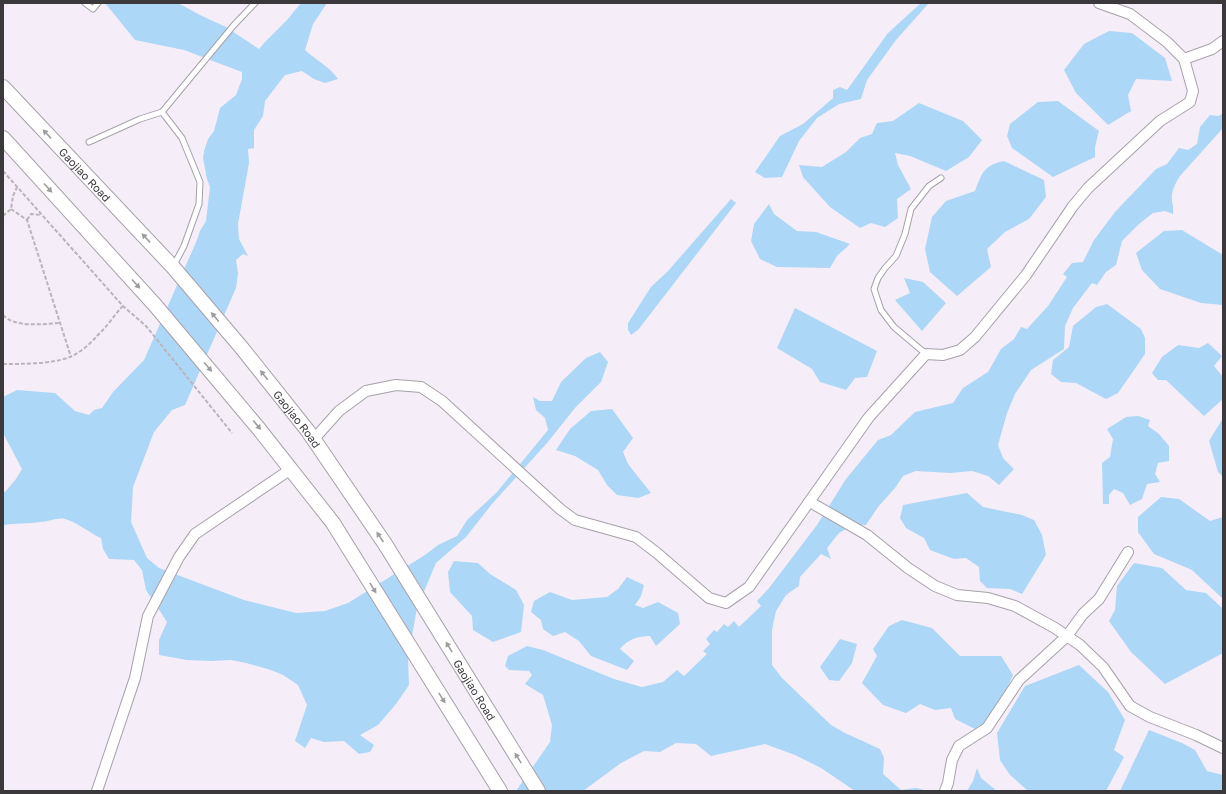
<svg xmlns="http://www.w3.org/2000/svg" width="1226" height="794" viewBox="0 0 1226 794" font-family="'Golos Text',sans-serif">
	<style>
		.water { fill: #add7f7 }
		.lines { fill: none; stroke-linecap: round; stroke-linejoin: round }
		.service-casing { stroke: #a7a1aa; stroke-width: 7 }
		.minor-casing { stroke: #a7a1aa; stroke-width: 12 }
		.secondary-casing { stroke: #a7a1aa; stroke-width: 16 }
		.path { stroke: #bab4bc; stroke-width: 2; stroke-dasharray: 4 2; stroke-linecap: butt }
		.service { stroke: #fff; stroke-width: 5 }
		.minor { stroke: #fff; stroke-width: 10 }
		.secondary { stroke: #fff; stroke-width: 14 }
		.oneway { fill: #9e9c9e }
		.labels { text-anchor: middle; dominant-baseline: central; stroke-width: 3; stroke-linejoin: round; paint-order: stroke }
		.street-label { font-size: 11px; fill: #3c393d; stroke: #fff }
	</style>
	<rect width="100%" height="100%" fill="#f5eef8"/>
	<g class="water">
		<path d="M105 3H178L200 15 226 27 259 49 265 42 287 20 301 3H327L313 24 305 50C316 60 330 67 338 79L325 83 314 79 302 71 285 75 265 101 263 116 254 130V148L248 149 249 163 238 224 239 239 248 256 243 254 236 260 238 273 236 288 185 405 172 410 154 432 133 487 131 522 147 558 159 568 244 600 296 613 325 611 348 603 425 555 438 545 457 536 467 520 497 492 548 430 545 418 536 410 533 397 540 401H552L561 382 586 358 600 352 608 362 601 382 575 408 547 443 492 504 466 537 436 563 417 608 408 658 409 685 396 704 378 725 360 735 374 745 370 752 359 754 344 741 324 742 311 738 305 748 295 741 307 705 298 685 283 675 271 670 246 663 231 660 212 661 187 660 159 655V640L167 622 146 590 142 570 134 560 109 559 103 549 101 538C89 533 79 523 65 519 58 517 48 522 41 522 28 524 16 523 3 525V492H5L16 479 22 469 3 433V397L17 390 55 393 75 411 89 415 94 410 102 408 113 392 144 360 197 240 200 231 206 221 210 187 207 179 203 158 204 151 208 139 214 131 220 108 236 95 242 79V72L184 50 135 40Z"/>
		<polygon points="921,3 929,3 896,40 867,80 861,99 839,104 817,118 799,141 782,177 765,178 755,172 780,136 803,124 833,98 833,90 840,87 847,90 888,33"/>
		<polygon points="1109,31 1132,33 1165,58 1172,81 1136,79 1128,95 1131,111 1108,125 1076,93 1064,70 1084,44"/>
		<polygon points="1058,101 1099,131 1095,147 1095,157 1053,177 1012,148 1007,136 1010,124 1038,102"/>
		<polygon points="919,103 963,121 982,140 969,157 946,171 910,156 895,153 898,165 911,189 897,199 898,218 885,227 871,223 860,228 830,207 803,177 799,165 822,167 846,152 860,138 872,134 877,123 893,121"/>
		<path d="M1223 114V128L1180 176C1176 182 1173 188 1172 194 1171 202 1174 206 1173 214L1165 211 1153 213 1139 224 1122 241 1116 265 1106 272 1097 285 1092 283 1073 308 1065 326 1064 349 1031 370 1015 394 1007 413 998 445 1003 458 1014 469 999 485 988 476 972 471 951 473 916 471 903 476 895 488 878 507 866 525H853L839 533 827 548 831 559 821 554 800 577 799 586 786 595 776 611 772 630V665L782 678 831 725 845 733 880 749 884 758 883 774 901 790 916 788 929 791H855L821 768 795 755 765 744 711 756 696 744 676 743 660 752 644 751 621 763 583 791H516L550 742 552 725 543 695 525 684 532 675 529 671 509 670 505 666 508 656 527 646 543 650 614 679 642 687 663 682 677 670 684 676 707 654 703 651 710 644 706 639 714 630 717 632 724 624 728 627 734 621 739 627 761 606 757 601 769 588 817 525 846 479 878 440 891 435 915 412 953 403 963 388 988 372 1001 349 1014 339 1021 327 1027 329 1048 306 1067 277 1063 274 1072 263 1083 262 1094 240 1115 212 1156 169 1167 164 1179 148 1188 150 1197 144 1200 127 1210 115 1218 116Z"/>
		<path d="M1004 161 1044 180 1046 197 1029 219 1005 232 987 249 991 267 957 296 930 272 925 249 932 217 946 201 975 191C982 173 984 165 1004 161Z"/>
		<polygon points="731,199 736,203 638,330 631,335 628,330 628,323 651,287 668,271"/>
		<polygon points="769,204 774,214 797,231 816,232 850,244 837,256 830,268 777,267 760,259 751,241 754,224"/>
		<polygon points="1182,230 1223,255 1223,305 1201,303 1160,289 1142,270 1136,253 1164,231"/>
		<polygon points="904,278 923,282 946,303 922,331 895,300 910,293"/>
		<polygon points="1107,304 1141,329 1145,338 1145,354 1118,393 1106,399 1076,383 1061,382 1051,374 1053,360 1069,347 1073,326 1096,307"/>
		<polygon points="795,308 877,351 867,377 855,378 846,390 820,382 812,369 777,348"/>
		<polygon points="1208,343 1222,356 1214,366 1223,377 1223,399 1204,416 1166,380 1158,380 1152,373 1162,357 1178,345 1199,348"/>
		<polygon points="612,409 633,438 623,452 628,464 651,493 638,498 617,495 607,485 598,470 575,456 556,450 570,429 591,411"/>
		<polygon points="1138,416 1150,420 1148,426 1159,434 1169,446 1169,461 1158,463 1155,474 1160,482 1147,484 1142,499 1130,505 1123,493 1114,489 1109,495 1109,504 1103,504 1102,463 1110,457 1113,439 1107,429 1126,417"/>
		<polygon points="1223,418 1223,477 1218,472 1209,441"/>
		<polygon points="967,493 983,507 1022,515 1034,520 1042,535 1046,555 1022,594 1010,589 987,588 980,581 979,567 966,558 954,559 930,550 924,538 906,528 900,518 903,505"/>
		<polygon points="1161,497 1179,499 1210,521 1223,517 1223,599 1192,570 1154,554 1138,532 1138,517"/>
		<polygon points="454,561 478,563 490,574 516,590 524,605 521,632 493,642 473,630 472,616 450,592 448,572"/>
		<polygon points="1134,563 1162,568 1186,590 1206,593 1223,609 1223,653 1165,684 1131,652 1109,621 1115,610 1117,586"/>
		<path d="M627 577 644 585 641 596 635 605 643 608 658 602 678 613 680 624 656 646 650 636C638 636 628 639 620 649L634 661 627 670 591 656 579 641 565 632 553 636 543 629 541 620 531 612 534 601 550 592 572 600 607 597 618 589Z"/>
		<polygon points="902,620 932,628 960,656 1001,656 1013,675 997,709 977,730 955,719 951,708 935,710 920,704 906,713 883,705 862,683 877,656 873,649 889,626"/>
		<polygon points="840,639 857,644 852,663 839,681 829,680 820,667"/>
		<polygon points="1079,665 1108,692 1125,720 1114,750 1124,757 1106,791 1028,791 1010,775 1000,760 997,733 1025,686"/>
		<polygon points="1149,730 1182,743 1195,750 1207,771 1223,775 1223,791 1120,791"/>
		<polygon points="977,768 981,778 997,791 967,791 973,781"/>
	</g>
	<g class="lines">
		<defs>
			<g id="service">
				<polyline points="85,3 93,9 98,3"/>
				<polyline points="162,112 182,138 200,182 199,204 184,246 174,265"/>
				<polyline points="89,142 140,119 162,112 234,25 255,3"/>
				<polyline points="926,354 894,327 881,310 874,289 878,278 885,268 896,256 905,234 911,209 929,186 941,178"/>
			</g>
			<g id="minor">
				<polyline points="1184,59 1212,49 1223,41"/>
				<polyline points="314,439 339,411 366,391 396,385 421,387 442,401 560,509 575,520 636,537 657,553 709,598 726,603 749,587 869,417 926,354 943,355 960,350 975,337 1026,275 1073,206 1088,188 1160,121 1190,102 1193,91 1184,59 1167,42 1130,14 1099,3"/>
				<polyline points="810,502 867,535 908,568 935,586 957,595 988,598 1015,606 1055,628 1080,645 1103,667 1130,706 1150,717 1196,735 1223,748"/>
				<polyline points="97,791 135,678 148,616 179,557 195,534 291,469"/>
				<polyline points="945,791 948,783 952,760 959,746 987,728 1019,680 1067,636 1083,614 1099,599 1128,552"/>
			</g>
			<g id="secondary">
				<path id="s1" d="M3 87 173 267 241 347 308 431 385 544 538 791"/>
				<polyline points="3,138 155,305 259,429 333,523 500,791"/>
			</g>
		</defs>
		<use href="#service" class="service-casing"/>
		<use href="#minor" class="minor-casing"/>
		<use href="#secondary" class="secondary-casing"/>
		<g class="path">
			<polyline points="3,171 123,306 146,326 232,433"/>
			<polyline points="11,209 27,220 71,357"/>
			<polyline points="3,216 11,209 13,196 17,187"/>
			<polyline points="27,220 31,214 41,215"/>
			<path d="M3 315C15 328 43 324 60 323"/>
			<path d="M3 364C22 364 53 364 70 357 81 352 90 344 97 336 107 327 114 315 123 306"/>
		</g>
		<use href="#service" class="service"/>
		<use href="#minor" class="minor"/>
		<use href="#secondary" class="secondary"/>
	</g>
	<defs><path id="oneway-solid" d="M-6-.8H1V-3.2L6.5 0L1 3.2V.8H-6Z"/></defs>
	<g class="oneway">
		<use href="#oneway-solid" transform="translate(47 134) rotate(-133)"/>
		<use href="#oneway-solid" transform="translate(48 188) rotate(48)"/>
		<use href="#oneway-solid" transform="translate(146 238) rotate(-133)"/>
		<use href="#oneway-solid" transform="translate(136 284) rotate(48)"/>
		<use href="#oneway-solid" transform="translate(215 317) rotate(-130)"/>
		<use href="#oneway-solid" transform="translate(208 367) rotate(50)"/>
		<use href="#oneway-solid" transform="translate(264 375) rotate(-129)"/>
		<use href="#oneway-solid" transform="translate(257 425) rotate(50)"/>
		<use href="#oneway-solid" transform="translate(380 537) rotate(-124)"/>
		<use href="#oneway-solid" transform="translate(373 588) rotate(58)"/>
		<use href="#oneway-solid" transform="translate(449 647) rotate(-122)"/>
		<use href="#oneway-solid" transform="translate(442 698) rotate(58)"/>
		<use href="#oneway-solid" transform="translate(518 758) rotate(-122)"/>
	</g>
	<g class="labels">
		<g class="street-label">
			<text stroke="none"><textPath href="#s1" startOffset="120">Gaojiao Road</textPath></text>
			<text stroke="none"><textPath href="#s1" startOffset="444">Gaojiao Road</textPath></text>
			<text stroke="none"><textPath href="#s1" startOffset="768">Gaojiao Road</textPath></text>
		</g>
	</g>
	<rect width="1226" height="794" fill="none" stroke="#3c393d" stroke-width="8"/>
</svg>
